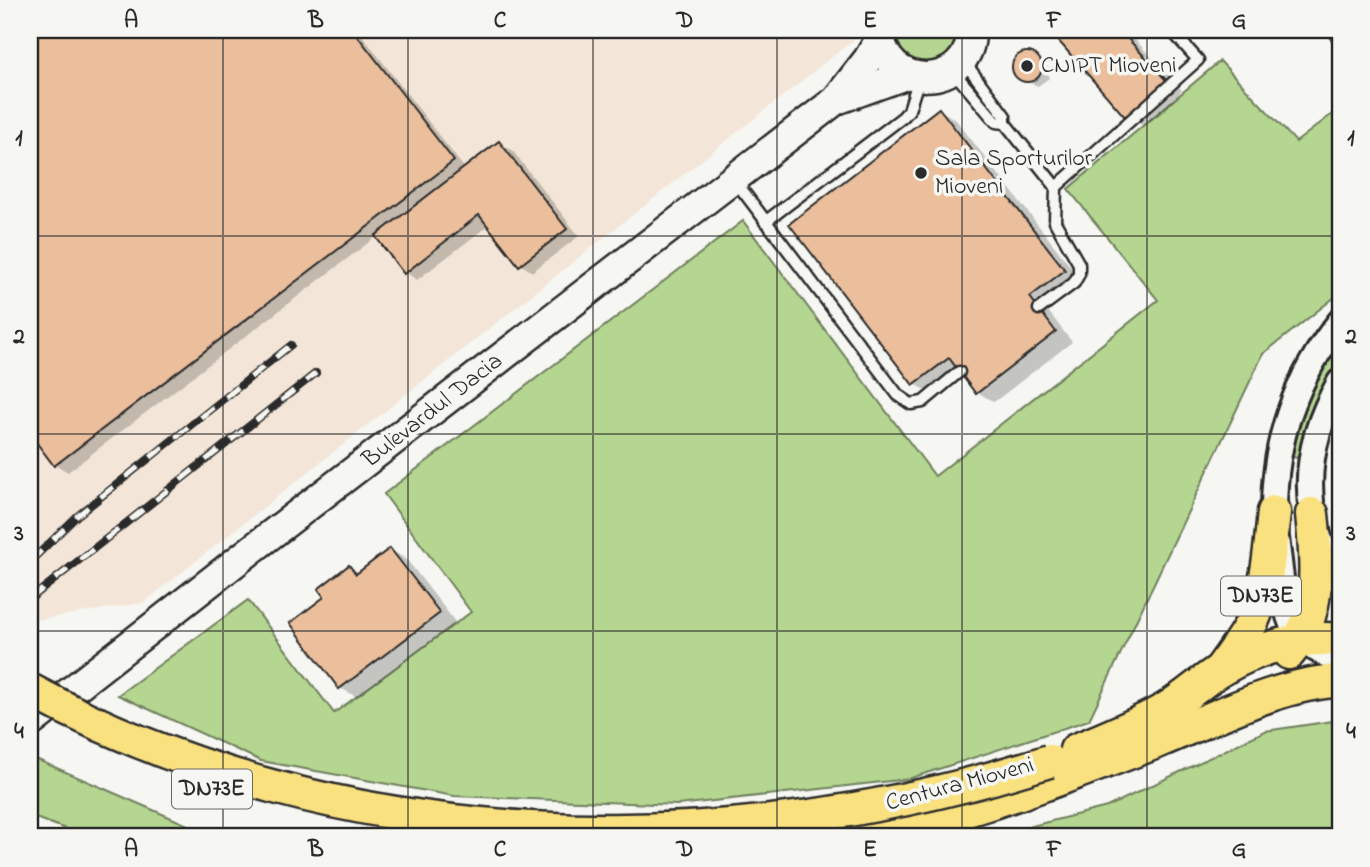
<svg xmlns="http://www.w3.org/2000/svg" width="1370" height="867" viewBox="0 0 1370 867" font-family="'Indie Flower',sans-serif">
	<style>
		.built { fill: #f3e6d8 }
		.green { fill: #b5d690; stroke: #70805e; stroke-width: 2 }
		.shadow { fill: #0003 }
		.building { fill: #ecbf9c; stroke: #2b2b2b; stroke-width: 2 }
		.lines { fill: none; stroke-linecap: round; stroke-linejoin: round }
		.service-casing { stroke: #2b2b2b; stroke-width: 15 }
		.tertiary-casing { stroke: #2b2b2b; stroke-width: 30 }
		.secondary-casing { stroke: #2b2b2b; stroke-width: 33 }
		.trunk-casing { stroke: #2b2b2b; stroke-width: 37 }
		.service { stroke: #f6f6f2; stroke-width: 10 }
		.tertiary { stroke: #f6f6f2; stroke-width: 24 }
		.secondary { stroke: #f6f6f2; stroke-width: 28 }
		.trunk { stroke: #fae180; stroke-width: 32 }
		.rail-casing { stroke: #2b2b2b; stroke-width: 8 }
		.rail { stroke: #f6f6f2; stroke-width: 5; stroke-dasharray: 16; stroke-linecap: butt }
		.trunk-bridge-casing { stroke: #2b2b2b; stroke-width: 37; stroke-linecap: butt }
		.trunk-bridge { stroke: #fae180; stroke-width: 32 }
		.grid { fill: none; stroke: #2b2b2b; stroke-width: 2; stroke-opacity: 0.55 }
		.poi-dot { fill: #2b2b2b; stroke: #f6f6f2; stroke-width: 2.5 }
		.labels { text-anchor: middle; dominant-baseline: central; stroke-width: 7; stroke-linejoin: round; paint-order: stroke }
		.shield { fill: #f6f6f2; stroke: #686867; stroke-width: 2 }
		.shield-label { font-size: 23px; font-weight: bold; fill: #2b2b2b }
		.poi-label { font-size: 24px; fill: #2b2b2b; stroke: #f6f6f2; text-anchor: start }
		.street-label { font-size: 24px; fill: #2b2b2b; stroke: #f6f6f2 }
		.neatline { fill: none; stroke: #2b2b2b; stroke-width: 2.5 }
		.grid-label { font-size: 23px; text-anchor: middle; font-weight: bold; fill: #2b2b2b }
	</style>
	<rect width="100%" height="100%" fill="#f6f6f2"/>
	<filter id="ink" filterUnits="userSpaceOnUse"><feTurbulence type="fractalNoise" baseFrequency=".0143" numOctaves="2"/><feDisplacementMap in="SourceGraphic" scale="14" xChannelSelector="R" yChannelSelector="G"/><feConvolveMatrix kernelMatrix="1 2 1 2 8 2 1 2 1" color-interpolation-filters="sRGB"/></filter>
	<g filter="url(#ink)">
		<polygon class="built" points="30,30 866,30 143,603 30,621"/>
		<g class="green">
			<path d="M896 30H962C954 73 898 73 896 30Z"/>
			<polygon points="1220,61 1296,142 1340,108 1340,293 1263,354 1089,720 908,779 678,805 454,796 261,761 118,695 248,600 334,713 471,612 384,494 743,221 935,476 1158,300 1068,189"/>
			<path d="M1340 342V359L1312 413 1299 458 1291 457C1302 411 1312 381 1340 342Z"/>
			<polygon points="1340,720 1340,837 988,837 1107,807 1265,731"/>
			<polygon points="38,760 206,833 224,837 88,837 30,816 30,762"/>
		</g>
		<g class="shadow">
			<polygon points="30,30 358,30 465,169 499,143 512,150 579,236 532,272 520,264 489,225 417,280 405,272 377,236 68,472 56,465 30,431"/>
			<polygon points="1051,30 1126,30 1182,90 1165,111 1147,124 1142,125 1125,115"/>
			<polygon points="1027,53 1035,56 1045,72 1048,70 1042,60 1049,69 1049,78 1038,86 1021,79 1013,68 1016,60"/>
			<polygon points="940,110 956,120 1081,280 1045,307 1072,342 994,402 977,392 961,371 932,394 915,384 791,224"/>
			<polygon points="391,550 407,560 456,623 357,697 340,688 327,598 349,567 360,573"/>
		</g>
		<g class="building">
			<polygon points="30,30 353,30 454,161 54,466 30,434"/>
			<polygon points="1049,30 1120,30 1166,80 1163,85 1130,115 1124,116"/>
			<polygon points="1324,30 1340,30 1340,51"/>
			<circle cx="1027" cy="67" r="15"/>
			<polygon points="939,108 1065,270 1030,297 1056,332 976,394 949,358 913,385 789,224"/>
			<polygon points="499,141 567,229 519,266 479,215 404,274 375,236"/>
			<polygon points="390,548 440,613 339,689 290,623 324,597 318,589 349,565 356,574"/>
		</g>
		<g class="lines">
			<defs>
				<g id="service">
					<polyline points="963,60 1005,116 1005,123 1056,187 1055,222 1079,264 1079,274 1074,283 1039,309"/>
					<polyline points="952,70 996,122 1005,123"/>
					<polyline points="736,182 898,395 911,404 923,402 959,372"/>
					<polyline points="1056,187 1198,60 1171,30"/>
					<polyline points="765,222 903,117 909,110 919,78"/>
				</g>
				<g id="tertiary">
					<path d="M1340 322C1296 376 1274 441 1274 511 1274 530 1278 550 1280 570 1282 588 1288 627 1302 640 1313 649 1328 655 1340 661"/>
					<path d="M1340 382C1302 448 1298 515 1340 581"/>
				</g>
				<g id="secondary">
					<path d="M880 30C881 94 973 91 971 30"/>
					<polyline points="839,99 908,74"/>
					<polyline points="30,723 251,550 836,100 868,59 880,39"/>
				</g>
				<g id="trunk">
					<path d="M1289 653C1322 614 1317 562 1312 514"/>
					<path d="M1220 670C1231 655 1242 640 1251 624 1268 589 1270 550 1274 512"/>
					<path d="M1076 750C1106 738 1136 725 1164 710 1185 698 1203 680 1222 669 1256 649 1301 635 1340 640"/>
					<path d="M860 837C961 818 1058 780 1154 743 1209 721 1281 682 1340 681"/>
				</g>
			</defs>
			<use href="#service" class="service-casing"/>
			<use href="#tertiary" class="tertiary-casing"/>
			<use href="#secondary" class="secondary-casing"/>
			<use href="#trunk" class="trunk-casing"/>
			<use href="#service" class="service"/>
			<use href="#tertiary" class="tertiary"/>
			<use href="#secondary" class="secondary"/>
			<use href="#trunk" class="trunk"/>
			<defs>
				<g id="rail">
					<polyline points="30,562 77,516 291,345"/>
					<polyline points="30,599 316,373"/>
				</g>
			</defs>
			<use href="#rail" class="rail-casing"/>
			<use href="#rail" class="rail"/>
			<defs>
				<path id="trunk-bridge" d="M30 690C337 857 721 867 1049 761"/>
			</defs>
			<use href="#trunk-bridge" class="trunk-bridge-casing"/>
			<use href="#trunk-bridge" class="trunk-bridge"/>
		</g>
	</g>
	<path class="grid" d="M223 30V837M408 30V837M593 30V837M777 30V837M962 30V837M1147 30V837M30 236H1340M30 434H1340M30 631H1340"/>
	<g class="poi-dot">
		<circle cx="1027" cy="66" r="7"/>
		<circle cx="921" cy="173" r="7"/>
	</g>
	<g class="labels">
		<g class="shield">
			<rect x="1221" y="576.5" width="80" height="39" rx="5"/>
			<rect x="172" y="769.5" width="80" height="39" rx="5"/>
		</g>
		<g class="shield-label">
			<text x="1261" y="596">DN73E</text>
			<text x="212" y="789">DN73E</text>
		</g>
		<g class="poi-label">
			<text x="1041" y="66">CNIPT Mioveni</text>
			<text x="935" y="159">Sala Sporturilor<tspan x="935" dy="28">Mioveni</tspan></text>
		</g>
		<g class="street-label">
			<text transform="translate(433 411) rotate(-38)">Bulevardul Dacia</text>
			<text transform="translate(960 785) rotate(-15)">Centura Mioveni</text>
		</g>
	</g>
	<rect width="1370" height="867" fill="none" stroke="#f6f6f2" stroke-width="77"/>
	<rect x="38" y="38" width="1294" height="790" class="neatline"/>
	<g class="grid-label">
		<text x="131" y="27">A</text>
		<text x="316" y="27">B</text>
		<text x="500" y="27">C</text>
		<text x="685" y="27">D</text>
		<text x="870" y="27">E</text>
		<text x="1054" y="27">F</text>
		<text x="1239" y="27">G</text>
		<text x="19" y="145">1</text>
		<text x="1351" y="145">1</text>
		<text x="19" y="343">2</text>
		<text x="1351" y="343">2</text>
		<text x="19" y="540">3</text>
		<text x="1351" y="540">3</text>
		<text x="19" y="738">4</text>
		<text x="1351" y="738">4</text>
		<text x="131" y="856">A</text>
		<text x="316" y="856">B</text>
		<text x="500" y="856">C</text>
		<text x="685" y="856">D</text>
		<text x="870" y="856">E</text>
		<text x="1054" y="856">F</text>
		<text x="1239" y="856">G</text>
	</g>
</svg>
